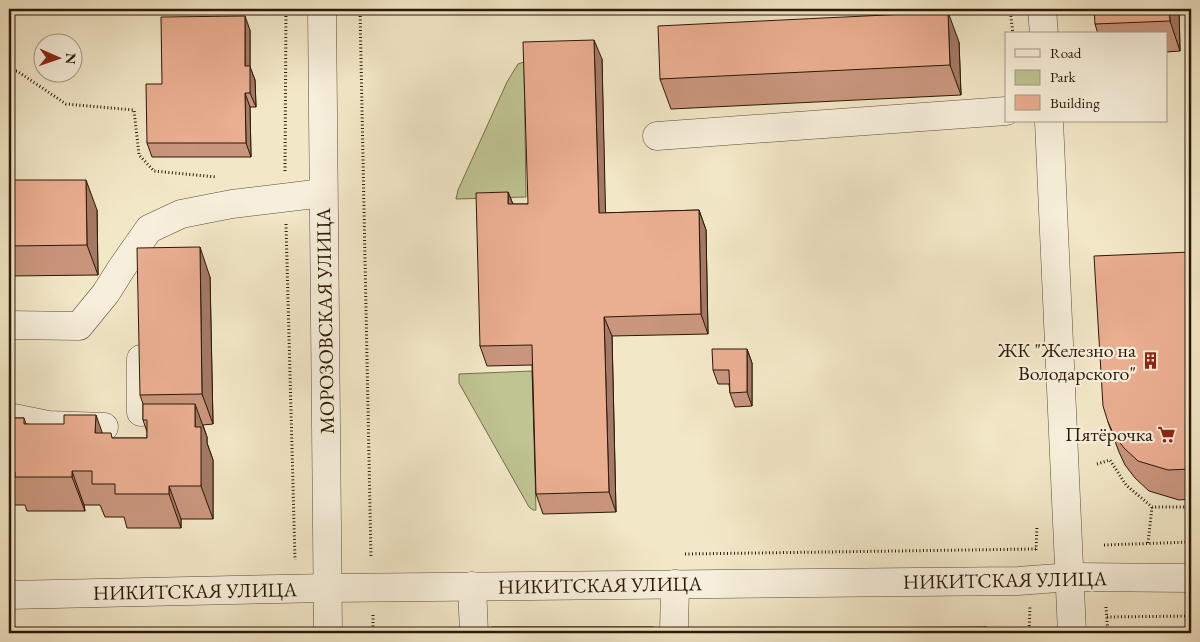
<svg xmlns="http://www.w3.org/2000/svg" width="1200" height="642" viewBox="0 0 1200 642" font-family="'EB Garamond',serif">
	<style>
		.green { fill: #bfc492; stroke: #756e4c }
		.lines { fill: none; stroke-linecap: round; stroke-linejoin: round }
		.minor-casing { stroke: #5d4c36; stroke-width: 29 }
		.path { stroke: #2b1806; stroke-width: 3; stroke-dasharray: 1 2.5; stroke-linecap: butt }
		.minor { stroke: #f7efdb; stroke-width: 28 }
		.wall { fill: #c9967d; stroke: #2b1806 }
		.shaded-wall { fill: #a47a66; stroke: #2b1806 }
		.building { fill: #eaae91; stroke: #2b1806 }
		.labels { text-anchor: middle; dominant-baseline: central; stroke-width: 4.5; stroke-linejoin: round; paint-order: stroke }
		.street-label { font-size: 20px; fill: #2b1806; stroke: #f7efdb }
		.poi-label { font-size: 20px; fill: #2b1806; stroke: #f7efdb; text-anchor: end }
	</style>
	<rect width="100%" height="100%" fill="#f2e7c7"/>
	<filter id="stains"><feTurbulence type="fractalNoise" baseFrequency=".004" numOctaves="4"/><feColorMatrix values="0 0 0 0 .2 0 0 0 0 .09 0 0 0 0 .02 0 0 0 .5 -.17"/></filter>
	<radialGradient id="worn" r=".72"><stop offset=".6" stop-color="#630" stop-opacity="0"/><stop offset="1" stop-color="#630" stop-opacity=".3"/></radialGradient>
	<g class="green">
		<polygon points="524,62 526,197 456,199 458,190 507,82 518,64"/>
		<rect x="9" y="84" width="2" height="47"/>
		<polygon points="532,371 536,510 533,510 529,507 459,383 459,374"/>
	</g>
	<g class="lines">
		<defs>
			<g id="minor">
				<polyline points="322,9 328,633"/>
				<polyline points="1042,9 1044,34"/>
				<polyline points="1049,121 1072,633"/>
				<polyline points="657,136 1006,111"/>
				<polyline points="9,325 79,326 106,293 121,269 149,229 181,214 232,204 323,193"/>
				<polyline points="141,359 141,412"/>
				<polyline points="9,417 48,425 104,427"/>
				<polyline points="472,586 474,633"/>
				<polyline points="9,595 327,588 1018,581 1071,577 1191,578"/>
				<polyline points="674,633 675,584"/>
			</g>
		</defs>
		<use href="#minor" class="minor-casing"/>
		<g class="path">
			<polyline points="360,9 371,558"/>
			<polyline points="1010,9 1013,34"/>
			<polyline points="9,71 17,71 66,104 134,110 139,155 154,171 216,177"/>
			<polyline points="285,171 286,9"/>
			<polyline points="286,224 295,560"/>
			<polyline points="1097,464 1110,460 1126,485 1152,507 1191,507"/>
			<polyline points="1148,543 1152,507"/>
			<polyline points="1104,545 1191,542"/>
			<polyline points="1036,550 1037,526"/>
			<polyline points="685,554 1036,549"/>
			<polyline points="1106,607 1108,633"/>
			<polyline points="373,615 373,633"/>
			<polyline points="1107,617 1191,616"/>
			<polyline points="232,633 281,629 300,631"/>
			<polyline points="987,633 1029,632"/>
			<polyline points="1029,633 1030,606"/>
		</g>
		<use href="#minor" class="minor"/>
	</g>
	<g class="wall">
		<polygon points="1179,9 1180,51 1166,52 1166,34 1098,34 1095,24"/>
		<polygon points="250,30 250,67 255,80 256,107 250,107 251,157 152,157 147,143 162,84"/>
		<polygon points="959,42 961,95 671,109 660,79"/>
		<polygon points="602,59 605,213 699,210 706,230 708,334 612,336 616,512 543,514 536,494 532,365 487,366 480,346 508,192 513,204 528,204"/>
		<polygon points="9,180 97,210 98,275 9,276"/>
		<polygon points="1191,252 1191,499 1179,500 1149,491 1135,478 1125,465 1119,452 1108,422"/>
		<polygon points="210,277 213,424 203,425 207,437 207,443 213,460 213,519 181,519 181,528 127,528 124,517 105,517 100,505 84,505 85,511 27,511 25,505 9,505 9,418 24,418 26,424 102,433 113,438 147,438 147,432 143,420 143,404 140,395"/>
		<polygon points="747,349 752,363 752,406 735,407 730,393 729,384 718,384 713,370"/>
	</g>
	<g class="shaded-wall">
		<polygon points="1169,9 1179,9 1180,51 1170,21"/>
		<polygon points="948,12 959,42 961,95 950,65"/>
		<polygon points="245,16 250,30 250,67 255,80 256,107 250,93 245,66"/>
		<polygon points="594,40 602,59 606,232 599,213"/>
		<polygon points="245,93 250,107 251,157 246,143"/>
		<polygon points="86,180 97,210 98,275 87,245"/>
		<polygon points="508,192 516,212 508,204"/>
		<polygon points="699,210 706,230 708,334 701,314"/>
		<polygon points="200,247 210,277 213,424 202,394"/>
		<polygon points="604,317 612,336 616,512 609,492"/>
		<polygon points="747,349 752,363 752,406 747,392"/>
		<polygon points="195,404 207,437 207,443 213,460 213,519 201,486 195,427"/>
		<polygon points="96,415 108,449 95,433"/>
		<polygon points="72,471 84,505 85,511 72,477"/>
		<polygon points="169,486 181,519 181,528 169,494"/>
	</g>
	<g class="building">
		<polygon points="1094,9 1169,9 1170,21 1095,24"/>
		<polygon points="948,12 950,65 660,79 658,26"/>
		<polygon points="245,16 245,66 250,66 250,93 245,93 246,143 147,143 146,84 162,84 161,17"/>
		<polygon points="594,40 599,213 699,210 701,314 604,317 609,492 536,494 532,345 480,346 476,193 508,192 508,204 528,204 523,42"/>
		<polygon points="9,180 86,180 87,245 9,246"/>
		<polygon points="200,247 202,394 140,395 137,248"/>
		<polygon points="1191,252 1191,469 1168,470 1138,461 1124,448 1114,435 1108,422 1103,406 1094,256"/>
		<polygon points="712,349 747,349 747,392 730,393 729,370 713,370"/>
		<polygon points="143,404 195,404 195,427 201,427 201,486 169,486 169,494 115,494 115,484 92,484 92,471 72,471 72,477 15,477 15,472 9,472 9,418 24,418 24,424 64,424 64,415 96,415 95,433 111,433 112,438 147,438 147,420 143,420"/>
		<rect x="492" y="627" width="161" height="6"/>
		<polygon points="987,627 987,633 678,633 678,629"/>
		<polygon points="447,628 447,633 384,633 384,629"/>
	</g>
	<defs>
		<symbol id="building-bare" viewBox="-9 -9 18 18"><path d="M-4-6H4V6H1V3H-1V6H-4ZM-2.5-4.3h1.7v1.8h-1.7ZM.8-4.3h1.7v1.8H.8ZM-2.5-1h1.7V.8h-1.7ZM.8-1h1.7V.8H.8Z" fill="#8f2418" stroke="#f7efdb" stroke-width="2.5" paint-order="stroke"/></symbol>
		<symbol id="supermarket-bare" viewBox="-9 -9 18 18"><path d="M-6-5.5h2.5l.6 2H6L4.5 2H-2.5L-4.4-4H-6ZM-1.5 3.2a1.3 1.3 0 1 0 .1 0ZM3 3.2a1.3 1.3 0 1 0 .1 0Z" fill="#8f2418" stroke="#f7efdb" stroke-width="2.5" paint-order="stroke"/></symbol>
	</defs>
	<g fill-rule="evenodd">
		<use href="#building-bare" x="1138" y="348" width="25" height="25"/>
		<use href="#supermarket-bare" x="1154" y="422" width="25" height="25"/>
	</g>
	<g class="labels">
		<g class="street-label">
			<text transform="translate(325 321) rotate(-91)">МОРОЗОВСКАЯ УЛИЦА</text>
			<text transform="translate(1005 580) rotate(-1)">НИКИТСКАЯ УЛИЦА</text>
			<text transform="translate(600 585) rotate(-1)">НИКИТСКАЯ УЛИЦА</text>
			<text transform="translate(195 591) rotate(-1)">НИКИТСКАЯ УЛИЦА</text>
		</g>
		<g class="poi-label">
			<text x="1136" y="350">ЖК "Железно на<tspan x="1136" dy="23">Володарского"</tspan></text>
			<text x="1153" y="434">Пятёрочка</text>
		</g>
	</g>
	<rect width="1200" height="642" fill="none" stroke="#f2e7c7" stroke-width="30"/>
	<rect x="10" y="10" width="1180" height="622" fill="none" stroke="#2b1806" stroke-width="2.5"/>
	<rect x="15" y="15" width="1170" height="612" fill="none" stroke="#2b1806"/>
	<rect x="1005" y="32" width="162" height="90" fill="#f7efdb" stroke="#a59986"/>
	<rect x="1015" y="49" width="25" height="8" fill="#f7efdb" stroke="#a59986"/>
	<text x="1050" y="58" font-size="15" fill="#2b1806">Road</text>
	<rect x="1015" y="70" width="25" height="15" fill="#bfc492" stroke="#a59986"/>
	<text x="1050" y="82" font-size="15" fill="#2b1806">Park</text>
	<rect x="1015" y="95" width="25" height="15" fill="#eaae91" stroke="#a59986"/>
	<text x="1050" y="108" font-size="15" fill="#2b1806">Building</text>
	<g transform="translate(58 58) rotate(92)"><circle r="24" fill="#f7efdb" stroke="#a59986"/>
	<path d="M0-4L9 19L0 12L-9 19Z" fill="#8f2418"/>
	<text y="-8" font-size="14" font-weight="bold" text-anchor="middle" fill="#2b1806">N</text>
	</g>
	<rect width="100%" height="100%" filter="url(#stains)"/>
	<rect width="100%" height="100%" fill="url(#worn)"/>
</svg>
